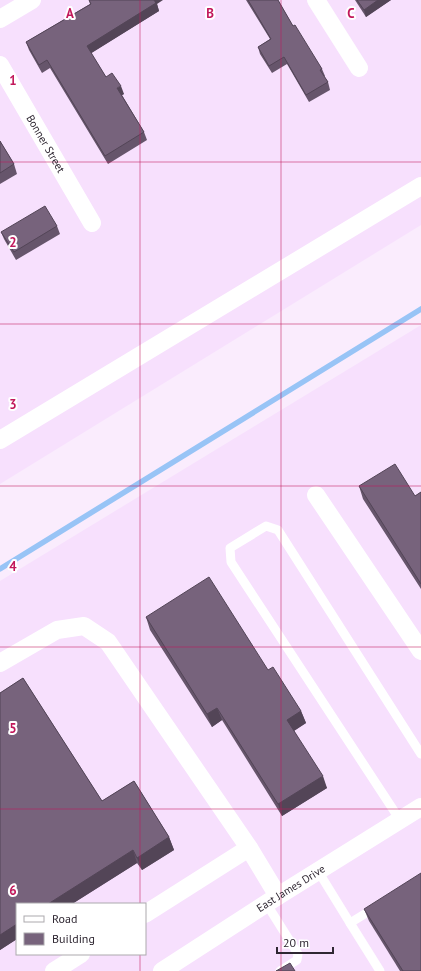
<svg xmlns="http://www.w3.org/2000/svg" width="421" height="971" viewBox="0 0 421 971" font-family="'PT Sans',sans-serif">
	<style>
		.built { fill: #f7e0fd; fill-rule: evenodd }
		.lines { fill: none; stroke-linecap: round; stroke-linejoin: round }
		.stream { stroke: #98c4f6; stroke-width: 5.5 }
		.lane { stroke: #fff; stroke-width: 9 }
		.street { stroke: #fff; stroke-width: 18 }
		.wall { fill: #66556b }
		.shaded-wall { fill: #534557 }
		.building { fill: #77637c; stroke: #534557 }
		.grid { fill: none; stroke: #c2185b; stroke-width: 1; stroke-opacity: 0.55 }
		.labels { text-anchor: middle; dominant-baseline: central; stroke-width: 4; stroke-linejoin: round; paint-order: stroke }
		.street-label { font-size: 11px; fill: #2f2732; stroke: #fff }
		.grid-label { font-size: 13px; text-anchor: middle; font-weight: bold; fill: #c2185b; stroke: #fff; stroke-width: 4; stroke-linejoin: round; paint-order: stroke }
	</style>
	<rect width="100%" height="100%" fill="#faecfd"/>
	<g class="built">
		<polygon points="0,0 421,0 421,225 0,484"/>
		<path d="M421 325V971H0V581ZM17 904H145V954H17Z"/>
	</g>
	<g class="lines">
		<polyline class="stream" points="0,569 421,309"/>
		<g class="lane">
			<polyline points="400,820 231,562 230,548 266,526 278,530 421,754"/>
			<polyline points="318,871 350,923"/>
			<polyline points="266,903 298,954 297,960 280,971"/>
			<polyline points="376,907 350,923 380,971"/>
		</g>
		<g class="street">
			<polyline points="316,0 359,68"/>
			<polyline points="0,19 32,0"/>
			<path id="s1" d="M0 65 92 223"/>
			<polyline points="0,440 421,186"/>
			<polyline points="316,495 421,651"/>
			<polyline points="0,663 57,630 84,626 108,642 249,848 278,896"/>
			<polyline points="145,914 249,848"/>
			<polyline points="54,971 81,954"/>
			<path id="s2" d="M162 971 278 896 421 807"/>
		</g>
	</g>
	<g class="wall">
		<polygon points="89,0 157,4 159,11 91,53 106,77 124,94 122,95 144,132 147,140 108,164 50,68 42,73 29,50 26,42 90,4"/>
		<polygon points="246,0 278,0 293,26 322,69 325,76 324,76 328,82 330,90 309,102 287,64 272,73 260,54 258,47 270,39"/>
		<polygon points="355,0 391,0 366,17"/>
		<polygon points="0,141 14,164 17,174 0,184"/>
		<polygon points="57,226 60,234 16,260 4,239 1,232"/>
		<polygon points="359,486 415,496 421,492 421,589 363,499"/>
		<polygon points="146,617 301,711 306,723 294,731 327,788 282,816 222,720 212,727 150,630"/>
		<polygon points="23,678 102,801 134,781 169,837 174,850 142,870 137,863 72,904 17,904 17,939 0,950 0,693"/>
		<polygon points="364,909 421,971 400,971 369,921"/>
	</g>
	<g class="shaded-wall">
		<polygon points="154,0 163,0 157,4 159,11 90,54 87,46"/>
		<polygon points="378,0 391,0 366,17 364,10"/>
		<polygon points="121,86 124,94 120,96 117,88"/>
		<polygon points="217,708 222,720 212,727 207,714"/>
		<polygon points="301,711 306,723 292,732 287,720"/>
		<polygon points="323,776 327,788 282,816 278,804"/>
		<polygon points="169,837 174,850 142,870 137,858"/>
		<polygon points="133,850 137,863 72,904 48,904"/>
		<polygon points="17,924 17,939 0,950 0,935"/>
	</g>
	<g class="building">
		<polygon points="89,0 154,0 156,3 87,46 106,77 112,73 121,86 117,88 144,132 105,156 47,60 39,65 26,42 91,4"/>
		<polygon points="248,0 278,0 293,26 295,25 322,69 320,70 328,82 306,95 284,57 269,66 258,47 271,39"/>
		<polygon points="357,0 378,0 364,10"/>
		<polygon points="0,141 14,164 0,173"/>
		<polygon points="45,206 57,226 14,252 1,232"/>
		<polygon points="395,464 415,496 421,492 421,584 359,486"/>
		<polygon points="209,577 268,670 273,667 301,711 287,720 323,776 278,804 217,708 207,714 146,617"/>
		<polygon points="23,678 102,801 134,781 169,837 137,858 133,850 48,904 17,904 17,924 0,935 0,693"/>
		<polygon points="421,873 421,971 403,971 364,909"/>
		<polygon points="290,963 295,971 276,971"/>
	</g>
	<path class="grid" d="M140 0V904M281 0V971M0 162H421M0 324H421M0 486H421M0 647H421M0 809H421M140 954V971"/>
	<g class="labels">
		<g class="street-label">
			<text stroke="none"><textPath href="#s1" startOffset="91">Bonner Street</textPath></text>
			<text stroke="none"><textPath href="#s2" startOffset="153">East James Drive</textPath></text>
		</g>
	</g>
	<g class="grid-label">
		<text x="70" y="18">A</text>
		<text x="210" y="18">B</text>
		<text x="351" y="18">C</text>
		<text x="13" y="85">1</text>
		<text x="13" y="247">2</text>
		<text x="13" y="409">3</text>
		<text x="13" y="571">4</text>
		<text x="13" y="733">5</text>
		<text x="13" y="895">6</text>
	</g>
	<rect x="16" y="903" width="130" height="52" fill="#ffffff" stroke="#aca9ad"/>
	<rect x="24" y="916" width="20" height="6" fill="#ffffff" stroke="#aca9ad"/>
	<text x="52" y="923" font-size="12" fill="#2f2732">Road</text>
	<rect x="24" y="933" width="20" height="12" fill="#77637c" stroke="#aca9ad"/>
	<text x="52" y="943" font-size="12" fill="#2f2732">Building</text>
	<path d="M277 947v6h56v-6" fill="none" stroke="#2f2732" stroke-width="2"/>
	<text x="283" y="947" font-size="12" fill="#2f2732" stroke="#ffffff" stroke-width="3" paint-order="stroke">20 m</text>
</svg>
